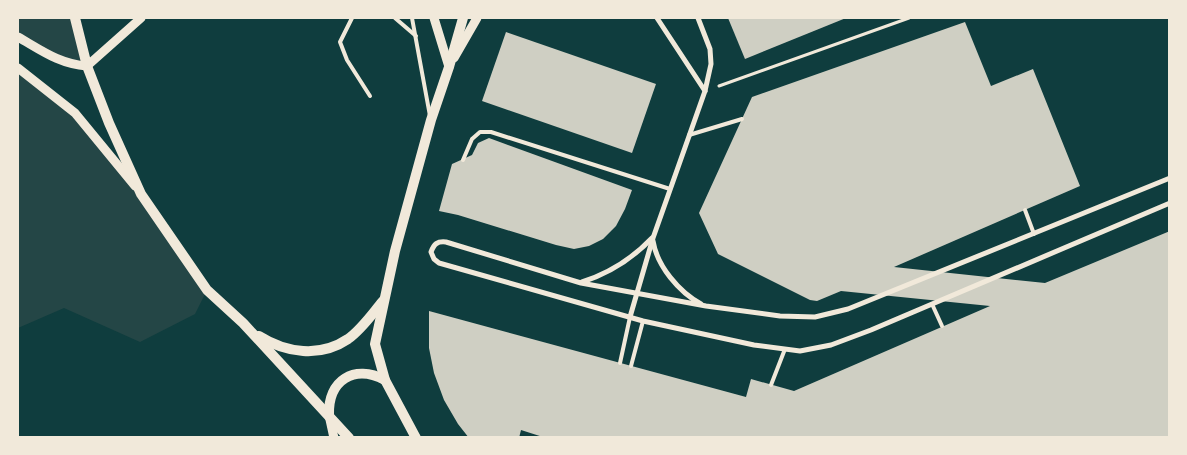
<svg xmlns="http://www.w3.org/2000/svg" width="1187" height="455" viewBox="0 0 1187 455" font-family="'Open Sans',sans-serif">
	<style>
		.green { fill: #244646 }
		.building { fill: #cfcfc3 }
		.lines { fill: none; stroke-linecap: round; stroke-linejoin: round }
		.path { stroke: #f1e9da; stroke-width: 3 }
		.service { stroke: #f1e9da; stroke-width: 4 }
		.minor { stroke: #f1e9da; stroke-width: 5 }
		.tertiary { stroke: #f1e9da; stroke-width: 9 }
		.secondary { stroke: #f1e9da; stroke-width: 10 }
	</style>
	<rect width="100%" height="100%" fill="#0f3d3e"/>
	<g class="green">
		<polygon points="18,18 75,18 87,66 72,64 18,37"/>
		<polygon points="18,68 75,113 141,194 207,290 195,314 140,342 64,308 18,328"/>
	</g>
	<g class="building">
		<polygon points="728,18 846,18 745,59"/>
		<polygon points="965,22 991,86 1033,69 1080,186 894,267 1045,283 1170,231 1170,438 546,438 521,430 519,438 469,438 458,424 444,400 434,373 429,348 429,311 746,397 751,379 794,391 990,306 841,291 817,301 810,300 718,254 699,213 752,97"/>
		<polygon points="506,32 656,84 632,153 482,101"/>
		<polygon points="489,138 632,190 625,209 616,226 603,239 589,246 574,249 556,245 458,215 439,211 452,164 472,155 478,143"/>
	</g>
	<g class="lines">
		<polyline class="path" points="719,86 909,18"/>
		<g class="service">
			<polyline points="352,18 340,42 347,60 370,96"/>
			<polyline points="395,18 416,36"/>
			<polyline points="412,18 430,116"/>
			<polyline points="689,135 742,119"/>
			<polyline points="463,160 472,139 480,132 491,132 670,189"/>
			<polyline points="1025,210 1034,234"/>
			<polyline points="932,304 942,326"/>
			<polyline points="620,363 630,317"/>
			<polyline points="631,366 643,321"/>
			<polyline points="771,385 785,349"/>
		</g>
		<g class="minor">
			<polyline points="657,18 705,91"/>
			<path d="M1170 178 848 309 815 317 780 316 706 306 581 283 446 242C437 241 434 244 431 252L434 259 439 263 643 321 754 345 800 351 831 345 871 330 1170 203"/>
			<path d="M653 241C657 266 679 292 701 304"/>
			<path d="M582 282C610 273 632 259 652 238"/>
			<polyline points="630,317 653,238 705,91 711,64 710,49 698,18"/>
		</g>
		<g class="tertiary">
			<polyline points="434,18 449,67"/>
			<path d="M18 37C41 50 59 64 87 66L141 18"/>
			<polyline points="454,58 477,18"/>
			<polyline points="18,68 75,113 135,186"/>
			<polyline points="329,415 334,438"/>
		</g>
		<g class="secondary">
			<polyline points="75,18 87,66 109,123 141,194 207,290 243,323 349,438"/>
			<path d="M259 336C286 353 320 358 348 339 362 329 372 314 383 301"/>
			<path d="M329 415C328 380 354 364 385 380"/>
			<polyline points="416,438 385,380 375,344 395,251 431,120 449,67 463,18"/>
		</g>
	</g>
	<rect width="1187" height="455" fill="none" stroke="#f1e9da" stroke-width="38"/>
</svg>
